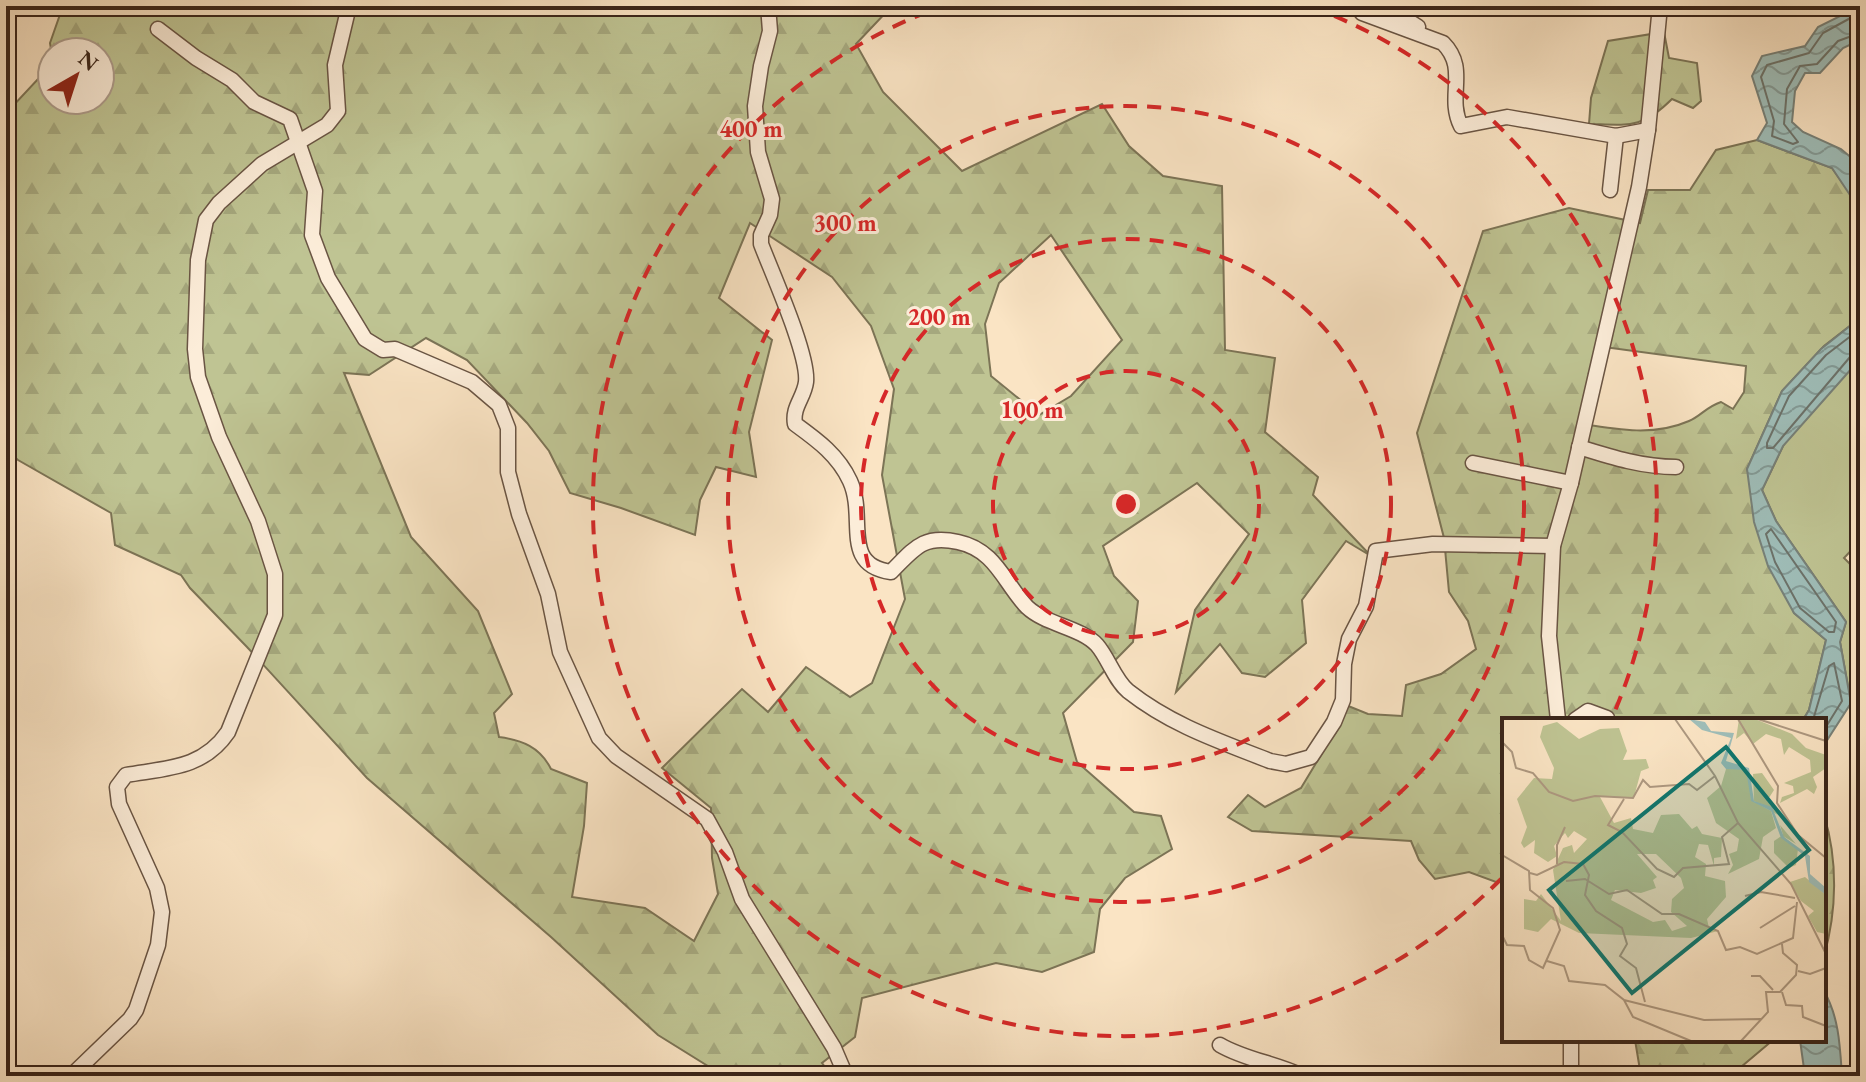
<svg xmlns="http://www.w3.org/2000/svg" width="1866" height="1082" viewBox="0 0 1866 1082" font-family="'EB Garamond',serif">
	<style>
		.grass { fill: #bfc493; stroke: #7c7456; stroke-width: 2 }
		.forest { fill: url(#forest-firs); stroke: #7c7456; stroke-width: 2; fill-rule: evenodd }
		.water { fill: url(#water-waves); stroke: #778179; stroke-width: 2 }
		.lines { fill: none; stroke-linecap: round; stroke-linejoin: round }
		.shore { stroke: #6c726a; stroke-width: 2 }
		.minor-casing { stroke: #6a5544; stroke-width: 17 }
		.minor { stroke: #fcedd9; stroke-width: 14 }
		.ring { fill: none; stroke: #d62828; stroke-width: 4; stroke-dasharray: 14 10 }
		.inset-road { fill: none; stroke: #ad9880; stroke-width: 2 }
		.view { fill: #0f766e; fill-opacity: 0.15; stroke: #0f766e; stroke-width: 4 }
		.inset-edge { fill: none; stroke: #3a251a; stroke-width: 4 }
		.centre { fill: #d62828; stroke: #fcedd9; stroke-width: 4 }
		.ring-label { font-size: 24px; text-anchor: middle; font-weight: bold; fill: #d62828; stroke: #fcedd9; stroke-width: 6; stroke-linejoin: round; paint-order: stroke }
	</style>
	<defs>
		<pattern id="forest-firs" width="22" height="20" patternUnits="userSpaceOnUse" patternTransform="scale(2)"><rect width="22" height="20" fill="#bfc493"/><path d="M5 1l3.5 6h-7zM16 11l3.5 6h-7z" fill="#a5a87e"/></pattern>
		<pattern id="water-waves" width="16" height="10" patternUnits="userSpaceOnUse" patternTransform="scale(2)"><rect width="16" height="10" fill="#9fbeb9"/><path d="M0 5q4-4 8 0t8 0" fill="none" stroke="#839a96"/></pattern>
	</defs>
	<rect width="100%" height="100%" fill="#fae4c4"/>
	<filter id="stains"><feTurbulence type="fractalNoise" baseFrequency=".0025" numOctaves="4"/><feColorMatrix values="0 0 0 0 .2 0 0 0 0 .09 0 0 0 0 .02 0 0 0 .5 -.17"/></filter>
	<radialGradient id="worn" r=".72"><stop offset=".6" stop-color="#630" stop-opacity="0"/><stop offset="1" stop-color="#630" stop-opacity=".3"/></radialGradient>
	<polygon class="grass" points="1860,358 1860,541 1844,558 1860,574 1860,680 1851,703 1840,642 1846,622 1776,521 1762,490 1784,444"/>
	<g class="forest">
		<path d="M63 6H892L856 44 883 92 962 171 1102 104 1129 146 1163 176 1222 186 1225 350 1275 358 1265 432 1318 477 1313 495 1371 556 1346 541 1302 600 1306 643 1265 677 1242 673 1220 644 1176 692 1195 610 1249 534 1197 483 1103 546 1114 576 1138 601 1133 642 1063 713 1077 762 1134 812 1161 816 1172 849 1125 878 1100 909 1094 952 1042 972 996 963 862 998 855 1037 822 1063 832 1076H724L658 1035 551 937 367 778 247 647 190 588 181 575 115 545 111 513 18 460 6 450V118L10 109 52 64V100H100V52H52V55L50 43ZM750 223 832 277 871 326 894 389 882 475 905 599 872 683 850 697 806 667 768 712 742 689 662 768 711 808 712 858 718 894 694 941 645 908 572 897 584 826 587 783 551 769C540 747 522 740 499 737L494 713 512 694 478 611 411 537 344 373 369 375 426 338 467 360 527 423 549 451 570 493 621 508 695 535 700 500 716 467 756 477 749 432 772 340 719 298ZM1051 235 1122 340 1071 396 1039 415 991 376 985 324 999 283Z"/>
		<path d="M1664 32 1669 58 1697 63 1701 101 1693 108 1672 99C1642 129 1629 125 1589 124L1591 98 1608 41Z"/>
		<path d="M1757 140 1832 168 1856 202 1860 210V318L1824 346 1782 391 1747 469 1794 613 1826 640 1809 710 1803 720H1504V880L1496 882 1469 872 1435 879 1419 860 1411 841 1252 831 1228 817 1248 795 1265 807 1301 788 1336 730V701L1368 714 1402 716 1406 685 1441 674 1476 649 1468 621 1449 592 1444 538 1417 433 1483 231 1569 208 1640 223 1648 190H1690L1716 150ZM1604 347 1746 366 1744 392 1733 409 1721 402C1706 407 1701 416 1689 421 1655 436 1619 430 1584 424Z"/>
		<path d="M1824 815C1838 860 1837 911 1824 956Z"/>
		<polygon points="1635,1040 1773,1040 1741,1067 1734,1076 1641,1076"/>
	</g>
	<g class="water">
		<polygon points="1860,6 1860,40 1843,48 1820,73 1805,73 1795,91 1792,122 1803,132 1841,149 1860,165 1860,210 1832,168 1757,140 1767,123 1752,76 1762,56 1805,46 1818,27"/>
		<polygon points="1860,318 1860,359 1783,446 1762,490 1776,521 1846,622 1840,642 1851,703 1824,745 1824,720 1803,720 1809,710 1826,640 1794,613 1768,566 1754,522 1747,469 1782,391 1821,349"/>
		<path d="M1824 991C1839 1017 1840 1046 1842 1076H1805L1800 1040H1824Z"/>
	</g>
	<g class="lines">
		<g class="shore">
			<polyline points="1859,6 1856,15 1823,33 1809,53 1767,65 1761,77 1774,121 1772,136 1793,144 1798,142 1784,124 1787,89 1800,66 1817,64 1838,41 1860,33"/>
			<polyline points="1860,329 1826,355 1789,396 1767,443 1767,448 1773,448 1850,357 1860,354"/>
			<polygon points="1771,529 1836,622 1834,632 1829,632 1800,608 1775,562 1766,534"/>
			<polyline points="1813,720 1829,666 1834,663 1842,701 1824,730"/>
		</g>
		<defs>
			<g id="minor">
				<path d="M768 6 770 31 761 66 755 106 758 152 772 199 770 215 761 235V244C772 273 809 355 806 382 804 398 792 407 795 424 817 440 838 455 850 481 867 518 840 565 891 572 914 549 923 534 958 542 996 550 1004 583 1027 607 1046 625 1080 627 1097 645 1109 659 1114 679 1128 691 1171 725 1219 741 1270 761L1286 764 1311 757 1334 722 1343 700 1344 664 1349 639 1366 606 1376 551 1433 544 1553 546"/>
				<path d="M1357 6 1362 13 1443 43C1469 69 1446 96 1461 126L1507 117 1616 136 1648 130"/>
				<polyline points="1385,6 1418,27"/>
				<polyline points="158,29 196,58 232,80 254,102 290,119 315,191 312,235 328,278 365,339 383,350 395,349 472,382 499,405 508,428 508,472 519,514 548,594 560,652 599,738 616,756 707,819 725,852 742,899 834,1048 846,1076"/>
				<polyline points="1610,190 1616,136"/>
				<path d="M1579 447C1611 457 1642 467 1676 467"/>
				<polyline points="1473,463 1571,483"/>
				<polyline points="1558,720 1549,636 1553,546 1571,483 1639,187 1648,130 1660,6"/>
				<polyline points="1575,720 1588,711 1607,718"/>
				<polyline points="1571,1040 1571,1076"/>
				<path d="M1220 1045C1246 1060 1275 1063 1302 1076"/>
				<path d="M71 1076 130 1019 136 1010 158 945 162 912 157 888 119 804 117 787 126 775C166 768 203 769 228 732L275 615V574L258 521 219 437 198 377 195 349 198 260 206 220 219 203 262 164 327 125 338 111 335 65 349 6"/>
			</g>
		</defs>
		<use href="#minor" class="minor-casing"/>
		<use href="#minor" class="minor"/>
	</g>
	<g class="ring">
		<circle cx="1126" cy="504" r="133"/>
		<circle cx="1126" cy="504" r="265"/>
		<circle cx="1126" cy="504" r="398"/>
		<path d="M1501 879A531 531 0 1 1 940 7M1312 7A531 531 0 0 1 1611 720"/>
	</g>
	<g transform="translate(1502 718)">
		<rect width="324" height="324" fill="#fae4c4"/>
		<path d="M260 55 272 72 265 83 276 97 252 83 251 56Z" fill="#bfc493"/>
		<path d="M237 1H253L290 16 304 30 324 37V50L311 59 315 69 312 76 305 71 278 85 280 79 292 75 291 68 282 65 309 54 308 42 287 29 282 37 279 21 264 16 251 26 242 15 234 21ZM55 4 77 21 98 11 117 10 125 33 121 42 144 41 147 50 139 53 132 79H98L112 105 129 100 131 111 151 115 159 97 177 96 190 111 195 108 200 116 220 120 219 139 212 140V148L206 127 197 126 193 139 204 146 203 158 223 163 224 179 205 201 207 210 216 213 189 220 77 215 49 201 36 214 22 211V181L34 183 39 176 59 203 51 152 61 130 70 127 72 135 85 121 72 113 66 120 63 115 52 128 55 138 46 144 32 135 33 122 22 130 19 125 25 109 15 81 32 60 50 61 52 50 38 19 41 8ZM135 136H154L179 160 182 170 170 181 169 194 185 208 170 213 163 202 151 204 109 182 113 172 139 175 154 170 151 162 155 159ZM234 47 248 58 249 82 269 93 274 110 261 119 257 141 226 156 231 147 227 136 235 133 237 121 214 105 205 80 219 68 224 51ZM278 107 294 126 281 118 296 131 294 147 287 150 272 135V123L281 117ZM303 159 324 177V216L315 214 306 198 312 193 299 183 288 164Z" fill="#bfc493" fill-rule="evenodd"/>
		<path d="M187 1 203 4 209 13 232 15 224 43 247 50 252 83 270 89 282 119 308 138V156L324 170V177L307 164 303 138 279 120 269 93 249 83 244 52 224 51 219 45 229 20 200 12Z" fill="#9fbeb9"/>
		<path class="inset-road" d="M173 1 213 58 236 105 289 166 324 236M236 1 276 68 275 85 296 117 324 140M256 1 324 23M0 24 10 34 14 50 31 55 47 74 71 83 93 78 131 80 141 62 148 69 187 66 195 72 213 58M122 81 106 107 120 114 155 151 172 159 181 150 227 146 220 119 236 105M0 137 27 153 28 172 51 190 58 212 41 250 27 242 22 228 5 227 0 217M55 146V127L63 109M28 155 35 157 62 144 81 146 87 157 83 177 94 193 120 210 125 226 118 238 134 250 143 284M64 163 83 161 107 176 125 172 160 196H177L216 213 224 232 238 229 255 236 291 220 295 184M243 178 259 174 293 180M258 210 293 188M45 243 62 248 67 263 103 267 122 282 131 299 189 323M296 253 308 256 324 250M249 258H258L271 272M280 274 284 287 300 288 301 299 324 308M122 282 202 302 259 301M239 323 266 294 264 274H278L294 257 295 247 281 235 280 226"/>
		<path class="view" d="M224 29 307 132 130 275 47 172Z"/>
		<rect width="324" height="324" class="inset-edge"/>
	</g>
	<circle cx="1126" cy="504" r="12" class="centre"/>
	<g class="ring-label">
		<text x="751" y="137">400 m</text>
		<text x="845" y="231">300 m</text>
		<text x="939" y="325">200 m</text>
		<text x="1032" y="418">100 m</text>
	</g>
	<rect width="1866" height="1082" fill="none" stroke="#fae4c4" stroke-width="32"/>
	<rect x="8" y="8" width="1850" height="1066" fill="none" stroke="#3a251a" stroke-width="4"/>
	<rect x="16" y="16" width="1834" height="1050" fill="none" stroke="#3a251a" stroke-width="2"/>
	<g transform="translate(76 76) rotate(39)"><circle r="38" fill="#fcedd9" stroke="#ae9d8d" stroke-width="2"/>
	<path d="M0-6L14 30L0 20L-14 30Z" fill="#8f2418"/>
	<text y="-12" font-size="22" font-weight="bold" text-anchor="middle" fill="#3a251a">N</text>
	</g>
	<rect width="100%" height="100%" filter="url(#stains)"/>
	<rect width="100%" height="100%" fill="url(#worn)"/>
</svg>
